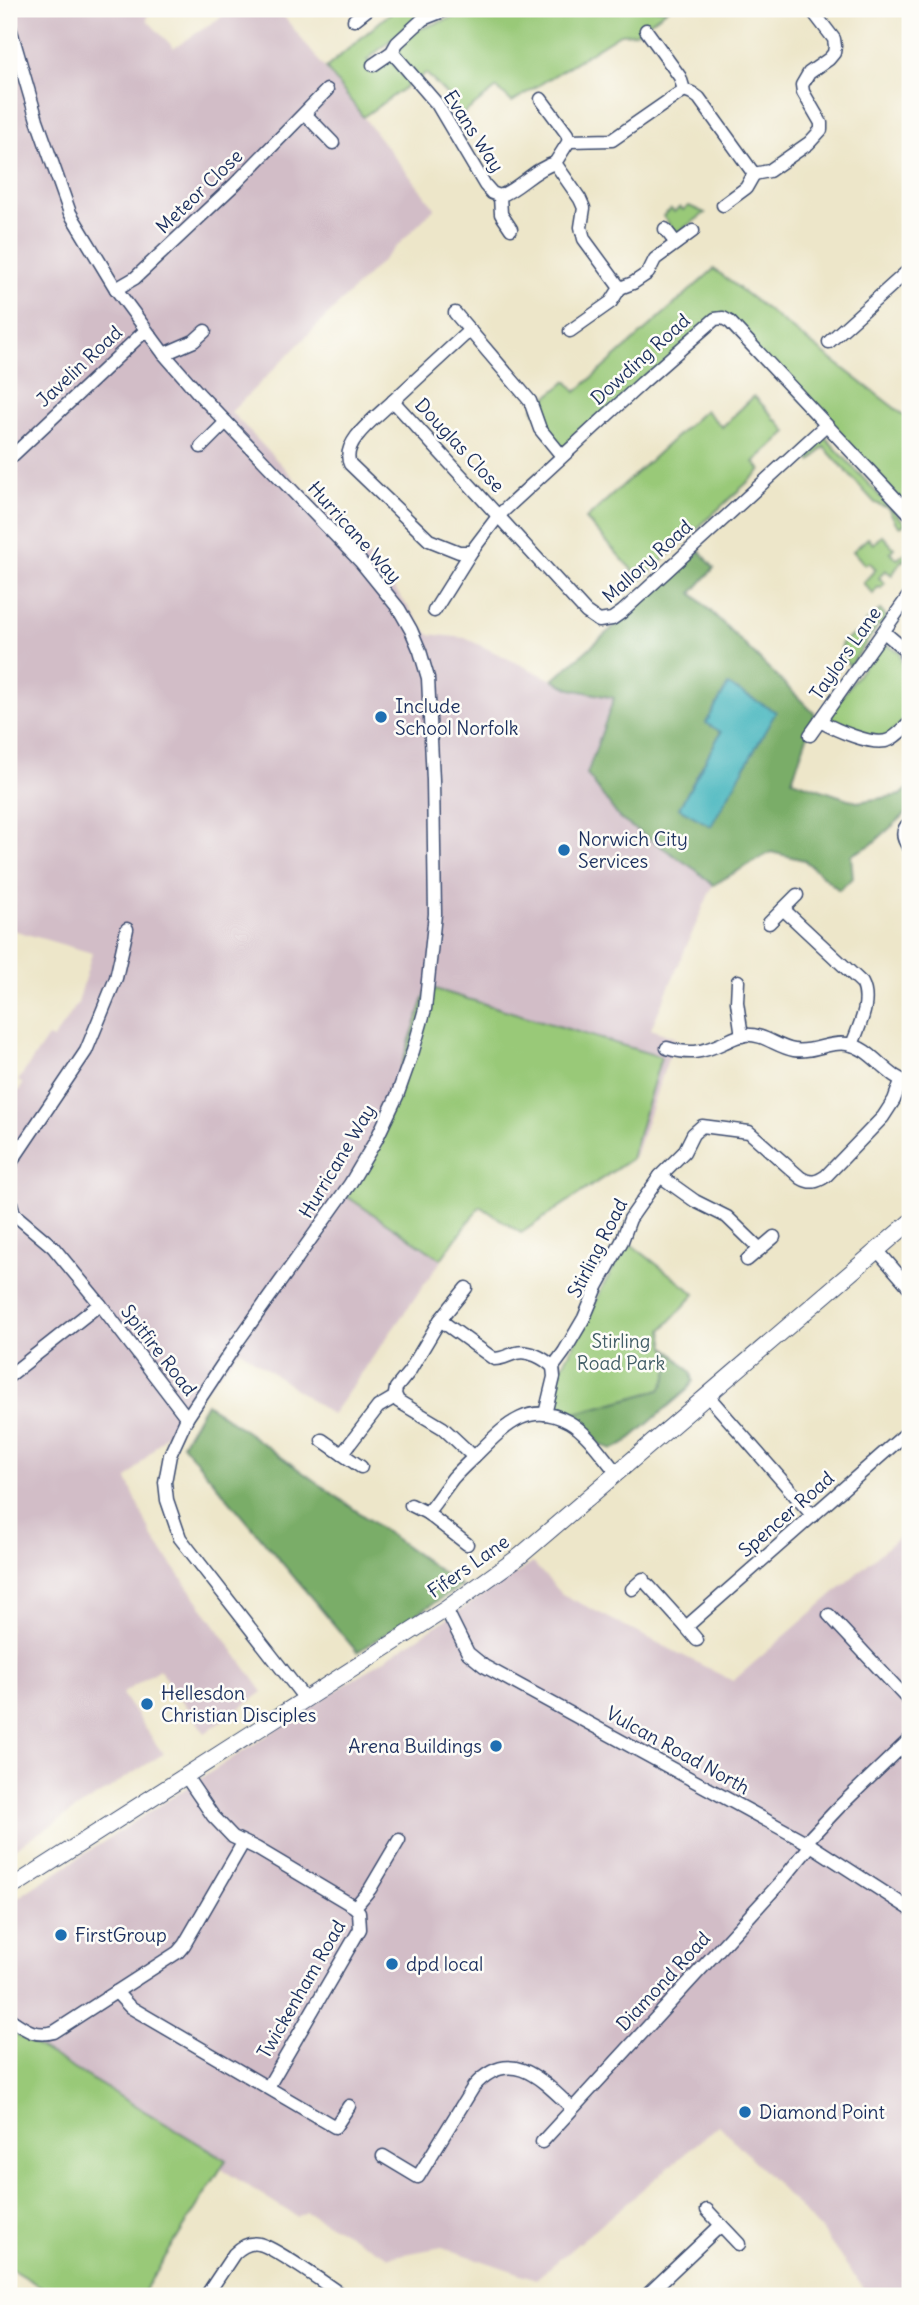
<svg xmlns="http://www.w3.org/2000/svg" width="919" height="2305" viewBox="0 0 919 2305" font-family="Delius,sans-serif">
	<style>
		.industrial { fill: #d2bdc7 }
		.green { fill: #99c978; stroke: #5a7c6b; stroke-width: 2 }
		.forest { fill: #7aad68; stroke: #4a6e63; stroke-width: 2; fill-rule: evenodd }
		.water { fill: #48b7bf; stroke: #32738e; stroke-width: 2 }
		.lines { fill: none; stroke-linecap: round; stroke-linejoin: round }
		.minor-casing { stroke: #3a4a6e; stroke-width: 15 }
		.tertiary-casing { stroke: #3a4a6e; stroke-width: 18 }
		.minor { stroke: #fff; stroke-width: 12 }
		.tertiary { stroke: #fff; stroke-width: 16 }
		.poi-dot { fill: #1f6fb2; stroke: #fdfcf7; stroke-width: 2.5 }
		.labels { text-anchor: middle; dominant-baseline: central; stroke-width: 5; stroke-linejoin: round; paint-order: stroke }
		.street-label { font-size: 19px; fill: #1b2f5e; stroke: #fdfcf7 }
		.poi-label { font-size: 19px; fill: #1b2f5e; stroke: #fdfcf7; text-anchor: start }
		.park-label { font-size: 19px; fill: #415d66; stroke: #fdfcf7 }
	</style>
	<rect width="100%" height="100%" fill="#fdfcf7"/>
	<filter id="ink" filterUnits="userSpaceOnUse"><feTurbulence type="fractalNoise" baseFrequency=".0143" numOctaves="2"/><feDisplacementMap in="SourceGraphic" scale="14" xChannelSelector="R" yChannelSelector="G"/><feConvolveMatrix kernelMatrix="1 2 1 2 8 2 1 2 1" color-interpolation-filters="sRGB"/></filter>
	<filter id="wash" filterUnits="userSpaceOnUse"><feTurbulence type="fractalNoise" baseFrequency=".00686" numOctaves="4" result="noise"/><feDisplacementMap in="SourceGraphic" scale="28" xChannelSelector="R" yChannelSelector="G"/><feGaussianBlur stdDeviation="1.57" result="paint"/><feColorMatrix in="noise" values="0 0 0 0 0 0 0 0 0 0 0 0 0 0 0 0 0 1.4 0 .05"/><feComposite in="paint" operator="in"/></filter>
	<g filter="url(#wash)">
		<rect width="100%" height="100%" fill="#ede6c9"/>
		<g class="industrial">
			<polygon points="9,9 149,9 147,20 174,48 233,9 278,9 435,208 231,412 376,564 428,634 465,638 571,689 640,703 724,859 651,1029 675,1038 635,1156 521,1233 480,1206 332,1415 240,1350 127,1479 153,1538 263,1692 205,1733 159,1669 122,1694 163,1754 9,1852 9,1094 13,1088 19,1091 23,1084 18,1081 48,1037 53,1039 78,1003 92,953 9,929"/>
			<polygon points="910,1527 910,2296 869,2296 821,2230 719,2125 536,2279 442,2247 389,2257 306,2212 297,2217 9,2034 9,1903 533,1563 562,1594 733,1681"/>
		</g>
		<g class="green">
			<polygon points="395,9 427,9 367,60 373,65 382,61 391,61 410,84 363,117 326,68"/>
			<polygon points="477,9 668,9 635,33 620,34 512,102 497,88 460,116 449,97 426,73 418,79 396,55 411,32"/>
			<polygon points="689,206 705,213 676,234 663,216 671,209 674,212 680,207 683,210"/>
			<polygon points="714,269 910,420 910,514 723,318 562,456 533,408 567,381 576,392"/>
			<polygon points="754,396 773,416 774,420 777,420 787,432 754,462 761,470 641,580 586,519 705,410 722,427"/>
			<polygon points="825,437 906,524 900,527 896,523 888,508 875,503 824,447 811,461 806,456 805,449 815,438"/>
			<polygon points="882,535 894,548 890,552 897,559 910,550 910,553 904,561 902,560 892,575 885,570 879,578 885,583 881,588 878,587 873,594 863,583 876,569 869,562 865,565 853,551 868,538 873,544"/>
			<path d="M880 610 887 618 878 626 850 666C843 660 840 650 842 642L865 628V623Z"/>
			<polygon points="879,646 889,646 900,652 910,714 889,736 878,740 839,729 831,718 832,710"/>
			<polygon points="428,987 661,1057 631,1159 521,1233 480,1206 441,1259 343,1194 376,1140"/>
			<polygon points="628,1242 695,1294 662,1330 665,1347 671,1354 668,1378 660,1390 573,1414 555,1408 552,1401 560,1370 586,1323 601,1290"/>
			<polygon points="9,2030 226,2160 141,2296 57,2296 9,2268"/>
		</g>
		<g class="forest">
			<path d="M700 551 714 568 692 593 815 714 792 780 857 802 901 795 910 787V810L871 845 851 855 853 878 839 890 804 860 771 852 713 885 696 870 620 819 587 774 614 698 571 689 553 680ZM721 732 711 826 679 808Z"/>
			<path d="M666 1347 691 1372 693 1381 687 1390 623 1445 612 1449 601 1445 573 1414 660 1390C668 1377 675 1361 666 1347Z"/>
			<polygon points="206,1403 461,1586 357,1652 182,1444"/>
		</g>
		<polygon class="water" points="728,685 776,712 711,826 679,808 721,732 706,723"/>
	</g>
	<g filter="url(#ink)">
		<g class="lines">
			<defs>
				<g id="minor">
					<polyline points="354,20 368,9"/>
					<polyline points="9,24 37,120 70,213 116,289 164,354 199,394 360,561 399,609 411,630 420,651 428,678 433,780 435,914 425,1009 413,1051 397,1096 376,1140 350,1184 238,1341 187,1418 170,1455 165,1482 167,1500 180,1538 306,1700"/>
					<polyline points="646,30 680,77 684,90 692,93 699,98 754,174 769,171 809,143 821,130 821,123 803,92 802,85 809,73 829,59 834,53 835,46 834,39 811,9"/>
					<path d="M392 52 437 104 485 185 492 193 500 196C520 188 534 169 555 163"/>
					<polyline points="373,65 392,52 397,43 423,19 448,9"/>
					<polyline points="541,99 567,134 569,141"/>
					<polyline points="305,114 333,143"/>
					<polyline points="569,141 555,163 580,199 584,208 581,227 584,239 620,288 633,283 648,273 655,259 693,231"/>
					<polyline points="569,141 612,140 684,90"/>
					<polyline points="500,196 501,214 511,229"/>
					<polyline points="723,205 746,188 754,174"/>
					<polyline points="665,229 676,243"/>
					<polyline points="116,289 135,278 235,184 327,90"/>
					<polyline points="455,313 530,401 540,429 562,456"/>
					<polyline points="570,331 611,302 620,288"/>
					<polyline points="829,342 910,269"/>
					<polyline points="164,354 194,341 205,331"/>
					<polyline points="393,401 470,330"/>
					<polyline points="201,447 226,422"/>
					<polyline points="9,459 145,331"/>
					<path d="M471 552H459L429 540 350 464C340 442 378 416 393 401L586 612 599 621 612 619 622 612 826 425"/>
					<polyline points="434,611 471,552 499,515 642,383 715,319 723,318 730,322 910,514"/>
					<polyline points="884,632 904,649 910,671"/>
					<path d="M820 721C834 729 873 747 889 740 896 737 904 728 910 723"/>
					<polyline points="810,735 910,594"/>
					<path d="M910 822C900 831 902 839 910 849"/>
					<polyline points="783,909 797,895"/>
					<path d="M769 923 783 909 862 983C872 1002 859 1026 852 1045"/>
					<polyline points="738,981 737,1002 742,1036"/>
					<path d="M667 1048C690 1055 701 1053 723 1043 730 1040 736 1036 744 1035 764 1033 776 1047 794 1050 813 1053 829 1041 847 1044 873 1048 885 1077 910 1083"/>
					<polyline points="9,1175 12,1161 86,1051 116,978 127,929"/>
					<polyline points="660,1176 695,1201 727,1217 760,1249 774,1237"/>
					<polyline points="9,1196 14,1214 53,1247 100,1304 9,1376"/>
					<polyline points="877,1250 910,1288"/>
					<polyline points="747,1260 760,1249"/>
					<polyline points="466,1288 440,1320 409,1372 396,1388 395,1394 398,1401 443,1428 474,1457"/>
					<polyline points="100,1304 187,1418"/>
					<path d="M440 1320 494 1359C503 1359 508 1355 516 1353 529 1350 544 1358 553 1367"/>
					<polyline points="708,1396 813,1516"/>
					<path d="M545 1414 554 1377 553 1367 564 1352 584 1318 597 1287 622 1241 630 1219 660 1176 684 1152 693 1134 702 1126 749 1132 801 1178C811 1184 817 1182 826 1176L883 1117 894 1100 901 1081"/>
					<polyline points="322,1440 342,1454 378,1407 395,1397"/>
					<polyline points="342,1454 361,1467"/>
					<path d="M411 1505 427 1513C436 1502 444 1490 453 1478 461 1469 471 1460 480 1451 506 1425 530 1400 569 1422 588 1433 603 1457 617 1473"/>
					<polyline points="427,1513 467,1544"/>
					<polyline points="648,1585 686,1627"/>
					<polyline points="632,1589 643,1579"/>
					<polyline points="446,1609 468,1653 484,1666 806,1842 910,1909"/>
					<polyline points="829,1615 910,1702"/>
					<polyline points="697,1640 686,1627 910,1430"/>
					<polyline points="185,1775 213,1816 233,1837 256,1848 355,1907"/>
					<polyline points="806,1842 840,1806 910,1739"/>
					<polyline points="116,1992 130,2007 335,2127 349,2106"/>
					<path d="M10 2019C26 2030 35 2037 54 2032L178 1952 184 1945 243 1843"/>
					<polyline points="268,2087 360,1929 359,1912 355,1907 370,1889 399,1840"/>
					<polyline points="542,2142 779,1884 811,1845"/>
					<path d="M383 2156 418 2177 474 2086C511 2045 542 2080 572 2108"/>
					<polyline points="721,2225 739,2244"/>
					<path d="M206 2296 234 2254C241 2247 249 2242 259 2244 272 2246 329 2286 343 2296"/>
					<polyline points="646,2296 721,2225 707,2210"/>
				</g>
				<polyline id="tertiary" points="9,1889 446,1609 520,1556 910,1222"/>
			</defs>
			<use href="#minor" class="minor-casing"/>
			<use href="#tertiary" class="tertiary-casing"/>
			<use href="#minor" class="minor"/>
			<use href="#tertiary" class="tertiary"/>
		</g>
	</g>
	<g class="poi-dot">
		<circle cx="381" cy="717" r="7"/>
		<circle cx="564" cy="850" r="7"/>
		<circle cx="147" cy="1704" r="7"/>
		<circle cx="496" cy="1746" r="7"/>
		<circle cx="61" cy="1935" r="7"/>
		<circle cx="392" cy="1964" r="7"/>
		<circle cx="745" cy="2112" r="7"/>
	</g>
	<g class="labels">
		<g class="street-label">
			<text transform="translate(474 131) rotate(57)">Evans Way</text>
			<text transform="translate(199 191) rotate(-44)">Meteor Close</text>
			<text transform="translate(640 359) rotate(-42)">Dowding Road</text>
			<text transform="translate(79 366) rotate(-43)">Javelin Road</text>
			<text transform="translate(460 445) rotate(47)">Douglas Close</text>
			<text transform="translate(355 532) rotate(48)">Hurricane Way</text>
			<text transform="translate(647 561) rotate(-42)">Mallory Road</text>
			<text transform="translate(845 653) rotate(-55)">Taylors Lane</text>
			<text transform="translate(337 1161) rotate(-59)">Hurricane Way</text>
			<text transform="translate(597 1248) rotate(-63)">Stirling Road</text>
			<text transform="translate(159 1350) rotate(52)">Spitfire Road</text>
			<text transform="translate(786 1514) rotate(-41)">Spencer Road</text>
			<text transform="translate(468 1566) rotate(-35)">Fifers Lane</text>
			<text transform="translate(678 1750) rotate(29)">Vulcan Road North</text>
			<text transform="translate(663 1981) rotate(-47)">Diamond Road</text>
			<text transform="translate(301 1989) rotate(-60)">Twickenham Road</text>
		</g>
		<g class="poi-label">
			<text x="395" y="706">Include<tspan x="395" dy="22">School Norfolk</tspan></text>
			<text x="578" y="839">Norwich City<tspan x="578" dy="22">Services</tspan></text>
			<text x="161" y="1693">Hellesdon<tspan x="161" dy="22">Christian Disciples</tspan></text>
			<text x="482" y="1746" text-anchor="end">Arena Buildings</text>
			<text x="75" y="1935">FirstGroup</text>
			<text x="406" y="1964">dpd local</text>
			<text x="759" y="2112">Diamond Point</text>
		</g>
		<g class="park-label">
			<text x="621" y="1341">Stirling<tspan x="621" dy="22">Road Park</tspan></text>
		</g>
	</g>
	<rect width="919" height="2305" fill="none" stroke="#fdfcf7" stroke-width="35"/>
</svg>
